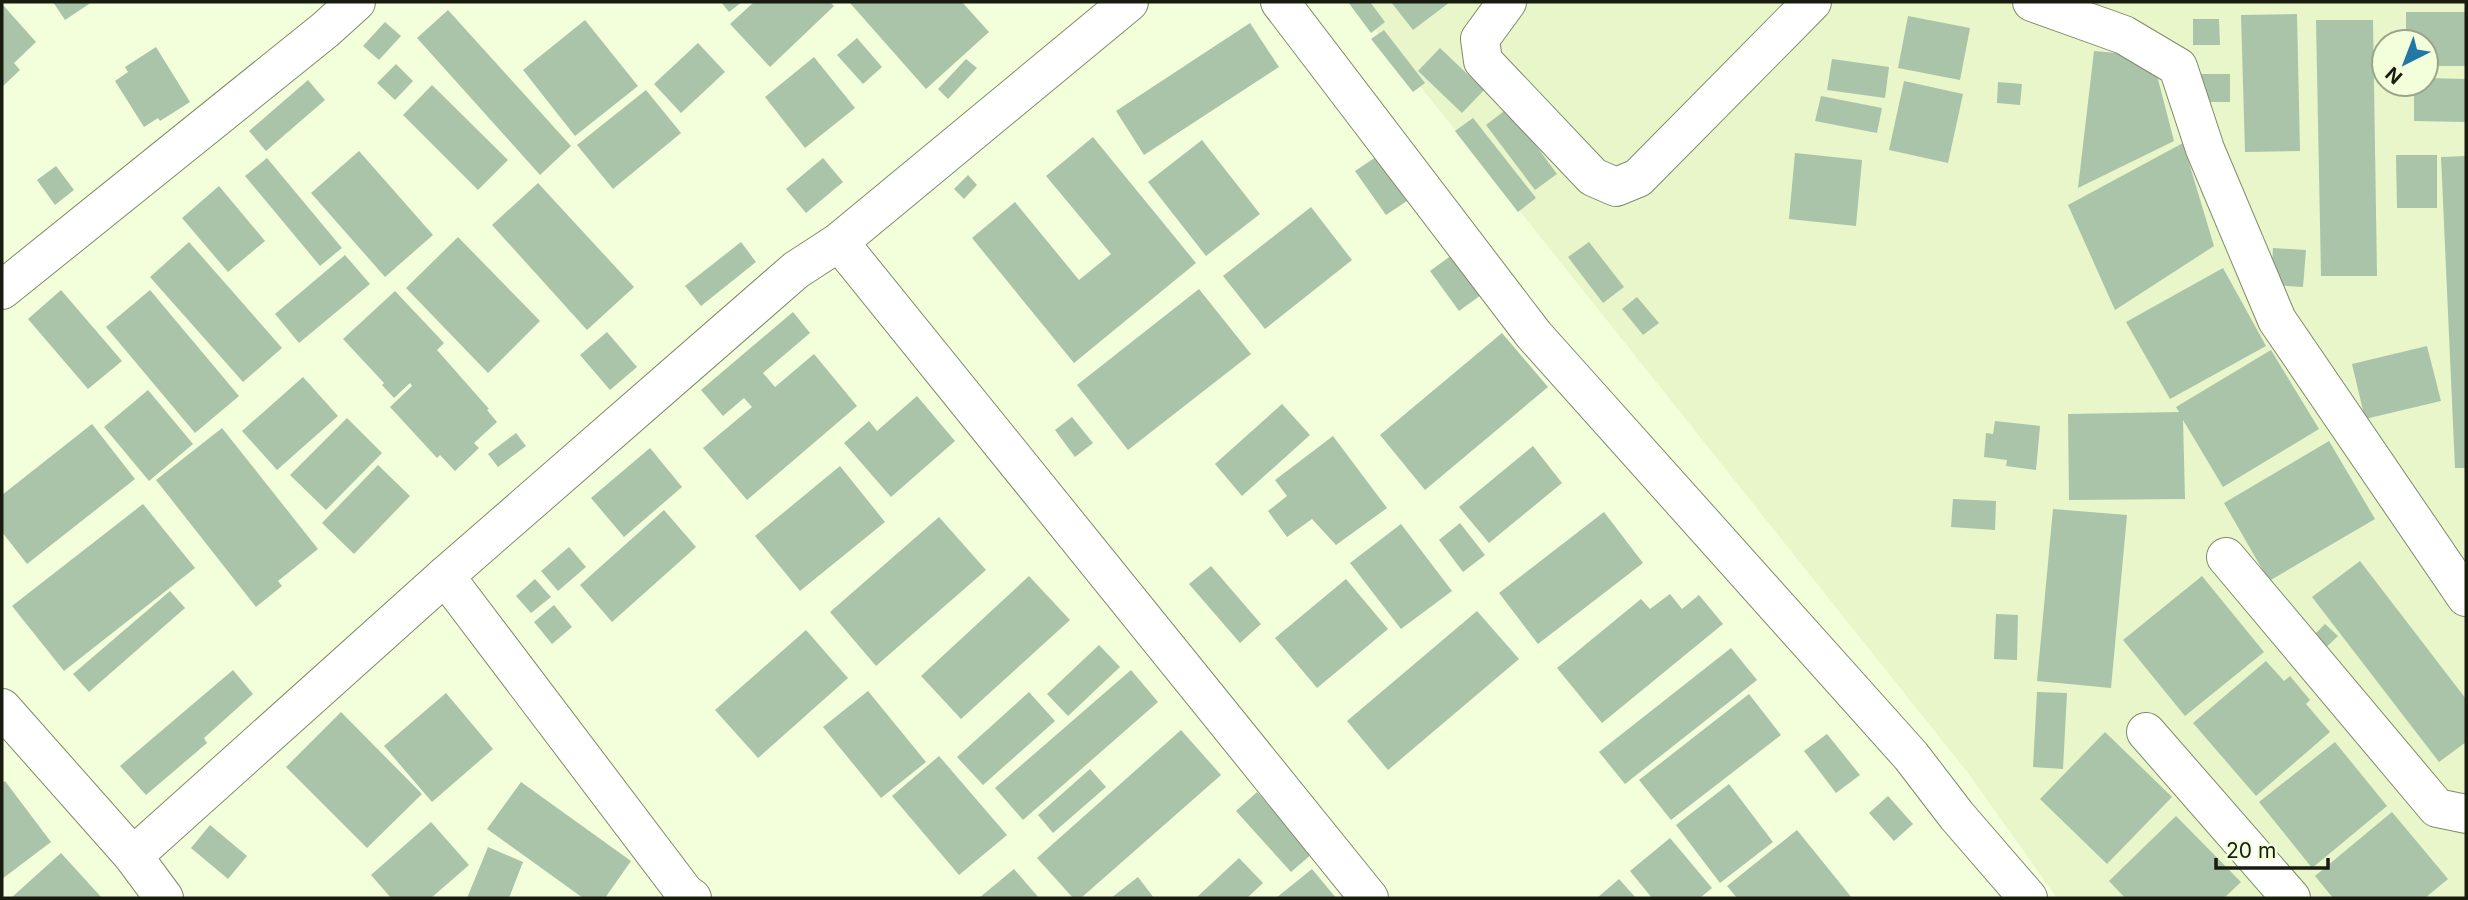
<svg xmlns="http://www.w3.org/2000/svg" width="2468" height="900" viewBox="0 0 2468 900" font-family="Inter,sans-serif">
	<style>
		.built { fill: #e8f6ca; fill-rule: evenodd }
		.building { fill: #a9c4a9 }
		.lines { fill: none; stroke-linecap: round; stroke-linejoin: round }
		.minor-casing { stroke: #808b6a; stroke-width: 40 }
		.minor { stroke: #fff; stroke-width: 38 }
	</style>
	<rect width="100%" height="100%" fill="#f3ffdb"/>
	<path class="built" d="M1353 2H2466V898H2057L1968 773ZM2384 42H2426V84H2384Z"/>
	<g class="building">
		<polygon points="53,2 92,2 65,20"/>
		<polygon points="721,2 742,2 729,12"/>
		<polygon points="754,2 830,2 834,6 770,67 730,24"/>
		<polygon points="851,2 962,2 989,32 926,89 850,3"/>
		<polygon points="1348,2 1370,2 1385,22 1371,33"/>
		<polygon points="1391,2 1450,2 1413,30"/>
		<polygon points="2,4 36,42 14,63 20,70 2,87"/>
		<polygon points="448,10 571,146 540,175 417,38"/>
		<polygon points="2406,12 2466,12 2466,66 2426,66 2426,42 2406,42"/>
		<polygon points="2297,14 2300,151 2245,152 2241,15"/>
		<polygon points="1908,16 1970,28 1960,80 1898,68"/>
		<polygon points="2193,19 2219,19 2220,45 2193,45"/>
		<polygon points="585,20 638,86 575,136 523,70"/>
		<polygon points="2316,20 2373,20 2377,276 2321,276"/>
		<polygon points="385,22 401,36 379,60 363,46"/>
		<polygon points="1250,23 1279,67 1144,155 1116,111"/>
		<polygon points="1384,30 1425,83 1413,92 1371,39"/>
		<polygon points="857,38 882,67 863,84 837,55"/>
		<polygon points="698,43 725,72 681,113 654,84"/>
		<polygon points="156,47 190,102 160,121 158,118 144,127 115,81 128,72 125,67"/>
		<polygon points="1440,48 1484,90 1462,113 1418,71"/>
		<polygon points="2094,51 2152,56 2174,141 2078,188"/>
		<polygon points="814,57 855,108 805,148 765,97"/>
		<polygon points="966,59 977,68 948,99 938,89"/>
		<polygon points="1832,59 1889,67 1885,98 1827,90"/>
		<polygon points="396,64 413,81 395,100 377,83"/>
		<rect x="2201" y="74" width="29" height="28"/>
		<polygon points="2426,78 2466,79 2466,122 2414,121 2414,84 2426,84"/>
		<polygon points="308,80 325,100 266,151 249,131"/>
		<polygon points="1904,81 1963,94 1948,163 1889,150"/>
		<polygon points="1998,82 2022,84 2020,105 1997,103"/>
		<polygon points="432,85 508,160 478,190 403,115"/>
		<polygon points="646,90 681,133 613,189 577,145"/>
		<polygon points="1821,96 1882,108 1877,133 1815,121"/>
		<polygon points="1508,108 1557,174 1535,190 1486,125"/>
		<polygon points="1473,118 1536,198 1518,212 1455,131"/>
		<polygon points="1093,137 1196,263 1074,363 972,238 1015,202 1079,280 1111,254 1046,176"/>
		<polygon points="1202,140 1260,214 1206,256 1148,182"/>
		<polygon points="2183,143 2214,246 2115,310 2068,205"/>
		<polygon points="359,151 433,235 385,277 311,193"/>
		<polygon points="1795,153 1862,160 1856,226 1789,219"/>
		<polygon points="1379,155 1410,199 1386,215 1355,171"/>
		<polygon points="2396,155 2437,155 2437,208 2397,208"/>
		<polygon points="2466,156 2466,468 2455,468 2441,157"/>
		<polygon points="267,158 342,248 320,266 245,176"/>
		<polygon points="823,158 843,182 806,213 786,189"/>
		<polygon points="56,166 74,190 55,205 37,180"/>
		<polygon points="968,175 977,185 964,199 954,189"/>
		<polygon points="538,183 634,287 587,330 492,225"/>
		<polygon points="219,186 265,241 228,272 182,218"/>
		<polygon points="1311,207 1352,260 1265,329 1223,276"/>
		<polygon points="458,237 540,321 488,373 406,288"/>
		<polygon points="189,242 282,348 243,382 150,277"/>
		<polygon points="741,242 756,262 701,306 685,286"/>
		<polygon points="1589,242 1624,287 1603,303 1568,257"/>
		<polygon points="2273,248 2306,250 2303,287 2271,285"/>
		<polygon points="345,255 370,284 299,343 275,314"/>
		<polygon points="1452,255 1481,295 1459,311 1430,271"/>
		<polygon points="2223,268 2266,346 2170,399 2126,322"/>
		<polygon points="1199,289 1251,354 1128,450 1077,385"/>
		<polygon points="61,290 122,361 88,389 28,319"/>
		<polygon points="150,290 239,396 195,433 106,327"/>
		<polygon points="395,291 444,343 437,350 489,409 487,410 497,422 474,443 479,448 455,471 440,455 437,458 390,407 412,386 410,383 394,398 382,385 384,383 343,339"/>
		<polygon points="1637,297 1659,323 1643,335 1622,309"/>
		<polygon points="793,312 810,333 763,373 775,387 814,354 857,406 747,500 703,448 752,407 744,398 723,416 701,390"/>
		<polygon points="607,332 637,367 610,390 580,355"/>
		<polygon points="1502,333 1548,387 1425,490 1380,435"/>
		<polygon points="2427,346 2441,401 2365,419 2352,364"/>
		<polygon points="2271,350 2319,429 2223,487 2183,420 2185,499 2069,500 2068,414 2179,412 2176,407"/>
		<polygon points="303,377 338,416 277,470 242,431"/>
		<polygon points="148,390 193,444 149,481 104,427"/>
		<polygon points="917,396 955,441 891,497 844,443 869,421 877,431"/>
		<polygon points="1282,404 1310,435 1242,496 1215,464"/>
		<polygon points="1072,417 1093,443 1075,457 1055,430"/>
		<polygon points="347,418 382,453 326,510 290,475"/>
		<polygon points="1995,421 2040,426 2036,470 2006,466 2007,460 1984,457 1986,433 1993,434"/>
		<polygon points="92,424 135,479 27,564 2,532 2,495"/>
		<polygon points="222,428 318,549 278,581 282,586 256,607 156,480"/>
		<polygon points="516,433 526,446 498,467 488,454"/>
		<polygon points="1333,436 1387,508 1336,545 1312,519 1287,537 1268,511 1287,496 1275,480"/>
		<polygon points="2329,441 2375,519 2269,581 2224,503"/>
		<polygon points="1533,446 1562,483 1489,543 1459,507"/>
		<polygon points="650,448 682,487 624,537 591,498"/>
		<polygon points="378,465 410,496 354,554 322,523"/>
		<polygon points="840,466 885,522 800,591 755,536"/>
		<polygon points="1953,499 1996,501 1995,530 1951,527"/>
		<polygon points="143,504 195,568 64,671 12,606"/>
		<polygon points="2053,509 2127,515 2111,688 2037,681"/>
		<polygon points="664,510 696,547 612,622 580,585"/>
		<polygon points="1604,512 1643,563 1538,644 1499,593"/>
		<polygon points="939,517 986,570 876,666 830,612"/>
		<polygon points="1460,523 1485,555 1463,572 1439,540"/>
		<polygon points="1401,524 1452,591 1401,629 1350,563"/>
		<polygon points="569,547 586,567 558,591 541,571"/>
		<polygon points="2360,561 2466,699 2466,742 2439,762 2312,597"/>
		<polygon points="1211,566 1261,624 1240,643 1189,584"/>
		<polygon points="1029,576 1070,620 961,719 921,676"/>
		<polygon points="2202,576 2264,652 2185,716 2123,640"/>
		<polygon points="535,579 551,597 531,613 516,596"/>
		<polygon points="1346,579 1388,629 1317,688 1275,638"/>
		<polygon points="170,591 185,608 89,692 73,674"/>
		<polygon points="1670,594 1682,609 1699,595 1723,624 1602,723 1557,668 1641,599 1650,609"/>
		<polygon points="554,605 572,627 552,644 534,622"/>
		<polygon points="1477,611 1519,659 1388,770 1347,721"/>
		<polygon points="1996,614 2018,615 2017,660 1994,659"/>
		<polygon points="2325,624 2338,636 2317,656 2305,644"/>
		<polygon points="806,630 848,678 758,758 715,710"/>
		<polygon points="1099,645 1120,667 1068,716 1047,694"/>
		<polygon points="1731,648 1757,680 1625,784 1599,752"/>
		<polygon points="2266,661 2284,681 2290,676 2310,700 2306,704 2330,732 2256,796 2193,723"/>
		<polygon points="233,670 253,694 204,738 207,743 146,795 120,766"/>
		<polygon points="1131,670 1158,702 1023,820 995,788"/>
		<polygon points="868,691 926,762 881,798 823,727"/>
		<polygon points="1029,692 1055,721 983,785 957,757"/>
		<polygon points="2037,692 2067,693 2063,769 2033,767"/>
		<polygon points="446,693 493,749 432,802 384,746"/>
		<polygon points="1749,694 1781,735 1671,820 1639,780"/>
		<polygon points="341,712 422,794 367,848 286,767"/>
		<polygon points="1181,730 1221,775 1081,898 1073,898 1037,858"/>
		<polygon points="2105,732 2172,797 2107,864 2040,799"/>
		<polygon points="1827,734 1860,775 1836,793 1804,751"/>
		<polygon points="2335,742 2387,806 2312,868 2259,802"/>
		<polygon points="939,756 1007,835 959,875 892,796"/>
		<polygon points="1090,769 1106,787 1053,833 1038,815"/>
		<polygon points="5,781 51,842 2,879 2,783"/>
		<polygon points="521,782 631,861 605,898 583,898 487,829"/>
		<polygon points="1729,784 1773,842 1720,883 1676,825"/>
		<polygon points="1257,792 1312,854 1291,872 1236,811"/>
		<polygon points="1888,796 1913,824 1894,841 1869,813"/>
		<polygon points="2392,812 2448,879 2425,898 2333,898 2315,876"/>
		<polygon points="2176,816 2241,882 2224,898 2125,898 2109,881"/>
		<polygon points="431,822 469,865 431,898 391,898 371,875"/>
		<polygon points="210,825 247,856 228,879 191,848"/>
		<polygon points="1797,830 1852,898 1737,898 1727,886"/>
		<polygon points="1670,838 1712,888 1700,898 1652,898 1630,871"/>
		<polygon points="488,847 523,862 509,898 467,898"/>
		<polygon points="61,853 102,898 11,898"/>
		<polygon points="1239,858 1263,883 1247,898 1196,898"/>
		<polygon points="1014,869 1039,898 979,898"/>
		<polygon points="1312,869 1336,898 1276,898"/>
		<polygon points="1138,877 1154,898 1111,898"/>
		<polygon points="1619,879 1636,898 1597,898"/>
	</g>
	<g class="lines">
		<defs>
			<g id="minor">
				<polyline points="1280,2 1534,335 1911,756 1957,816 2028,898"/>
				<polyline points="1507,2 1480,39 1483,61 1593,177 1616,187 1638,178 1812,2"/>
				<polyline points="2032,2 2124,35 2178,67 2205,149 2277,320 2466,597"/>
				<polyline points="839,242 1369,898"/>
				<polyline points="2,290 325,30 356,2"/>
				<polyline points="2226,557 2437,808 2466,814"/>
				<polyline points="445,576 685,893 692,898"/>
				<polyline points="2,708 133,856 164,898"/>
				<polyline points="2146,732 2291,898"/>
				<polyline points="133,856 445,576 796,270 839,242 1129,2"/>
			</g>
		</defs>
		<use href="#minor" class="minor-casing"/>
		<use href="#minor" class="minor"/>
	</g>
	<rect width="2468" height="900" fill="none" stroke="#181c0f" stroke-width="7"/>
	<g transform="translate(2405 63) rotate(222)"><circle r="33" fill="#f3ffdb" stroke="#9ba489" stroke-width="2"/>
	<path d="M0-5L12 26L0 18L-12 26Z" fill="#2178a7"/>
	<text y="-10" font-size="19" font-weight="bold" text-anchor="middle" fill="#181c0f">N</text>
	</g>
	<path d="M2216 858v10h112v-10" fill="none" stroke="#181c0f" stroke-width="3.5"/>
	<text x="2226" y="858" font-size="21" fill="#181c0f" stroke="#f3ffdb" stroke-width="5" paint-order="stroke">20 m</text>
</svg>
